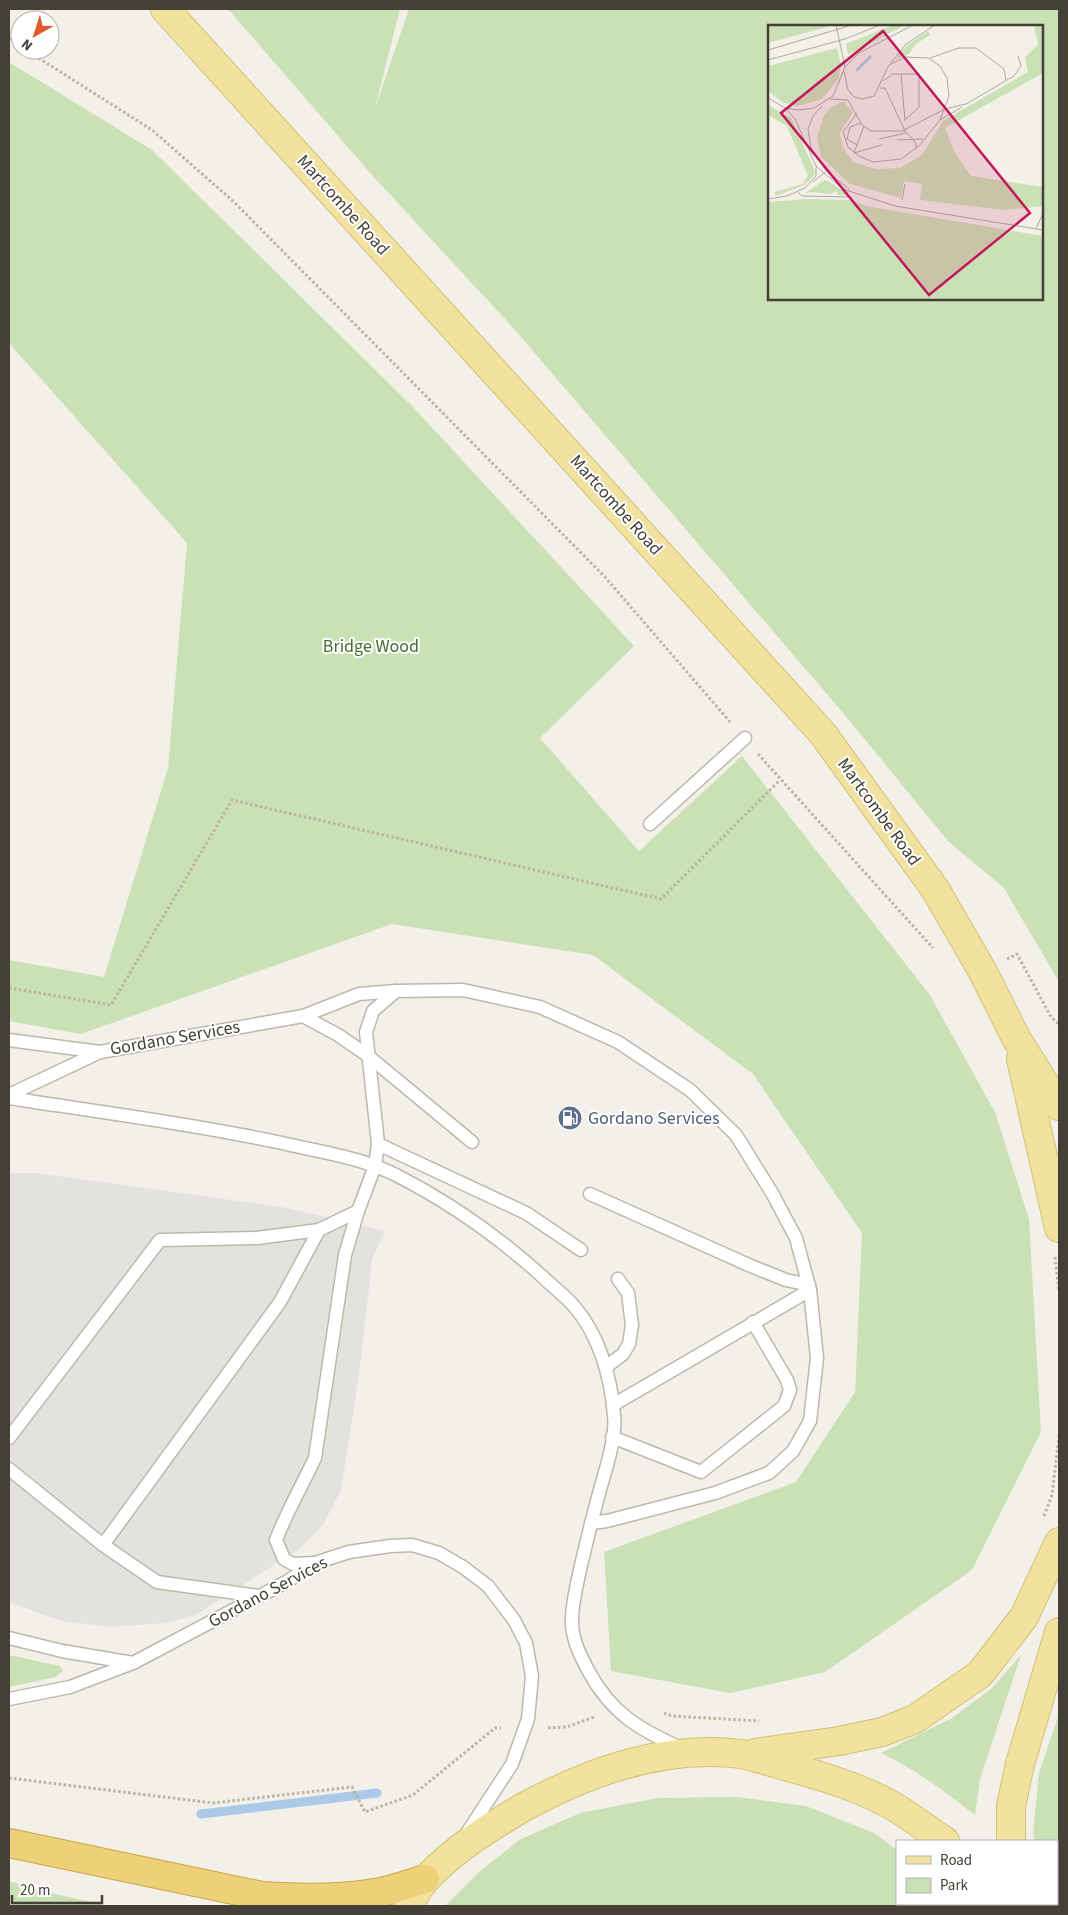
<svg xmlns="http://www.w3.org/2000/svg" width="1068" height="1915" viewBox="0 0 1068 1915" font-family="'Source Sans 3',sans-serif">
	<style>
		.green { fill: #cae1b5; fill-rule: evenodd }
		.parking { fill: #e3e2df }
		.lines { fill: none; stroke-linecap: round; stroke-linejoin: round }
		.stream { stroke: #abcae8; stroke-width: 9 }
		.service-casing { stroke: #bcb8ab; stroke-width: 15 }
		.primary-casing { stroke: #d5c072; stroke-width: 30 }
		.motorway-casing { stroke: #cba649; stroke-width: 30 }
		.path { stroke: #bcb49e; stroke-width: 3; stroke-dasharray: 2.5 2.5; stroke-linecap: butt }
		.service { stroke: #fff; stroke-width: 12 }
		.primary { stroke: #f2e2a0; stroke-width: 28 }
		.motorway { stroke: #edd077; stroke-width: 28 }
		.labels { text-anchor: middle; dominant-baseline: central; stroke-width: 4; stroke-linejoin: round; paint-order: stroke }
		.street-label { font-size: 18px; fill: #444037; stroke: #fff }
		.park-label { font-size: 18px; fill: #436f31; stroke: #fff }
		.service-label { font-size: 18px; fill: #4e5e75; stroke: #fff; text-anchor: start }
		.inset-river { fill: none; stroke: #abcae8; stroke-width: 2.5 }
		.inset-road { fill: none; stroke: #acaaa1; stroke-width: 1 }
		.view { fill: #c2185b; fill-opacity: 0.15; stroke: #c2185b; stroke-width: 2.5 }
		.inset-edge { fill: none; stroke: #444037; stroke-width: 2.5 }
	</style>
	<rect width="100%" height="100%" fill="#f2f0e8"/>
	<g class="green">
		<path d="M228 9H400L375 108 409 9H1059V982L1004 888 948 841 844 714 515 330 372 175ZM1042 26V299H769V26Z"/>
		<polygon points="9,62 152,150 413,407 634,646 540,738 639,851 742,756 930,995 995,1112 1029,1219 1041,1432 972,1570 825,1672 730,1693 611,1671 604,1552 796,1482 855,1392 862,1233 753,1074 593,955 392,924 81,1034 9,1021 9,960 104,977 168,768 187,543 9,343"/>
		<polygon points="9,1655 60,1666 63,1671 56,1677 9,1687"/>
		<path d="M1021 1655 980 1779 975 1815C945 1792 915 1769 881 1753L952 1718 991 1689Z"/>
		<polygon points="1059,1714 1059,1906 1057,1902 1057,1841 1035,1841 1033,1833 1039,1773"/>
		<polygon points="737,1797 806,1806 874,1833 897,1850 897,1904 955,1904 957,1906 445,1906 478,1873 519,1840 580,1813 658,1798"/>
		<polygon points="9,1881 42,1891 109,1906 9,1906"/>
	</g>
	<polygon class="parking" points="9,1173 37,1173 282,1207 385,1231 372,1260 359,1375 341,1490 323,1525 299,1549 194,1616 166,1623 110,1627 61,1621 9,1602"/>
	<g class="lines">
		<polyline class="stream" points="201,1814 377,1793"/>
		<defs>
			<g id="service">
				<polyline points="650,824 745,738"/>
				<polyline points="303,1016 338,1035 367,1055 472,1142"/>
				<polyline points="9,1040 100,1052"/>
				<polyline points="9,1095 100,1052 303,1016 359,994 396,991 463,990 540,1007 618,1042 690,1090 736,1135 772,1193 796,1238 810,1290 817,1358 810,1421 793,1451 769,1473 715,1493 607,1521 591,1523"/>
				<path d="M9 1098C100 1112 192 1124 282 1143 320 1152 360 1157 396 1175 449 1202 500 1238 544 1278 553 1287 564 1295 573 1305 599 1334 611 1377 614 1415 617 1438 604 1474 598 1497 591 1523 585 1548 579 1574 576 1590 571 1608 572 1624 573 1642 581 1657 589 1672 612 1714 640 1730 683 1749"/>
				<polyline points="378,1144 526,1213 581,1250"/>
				<polyline points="590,1194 751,1266 786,1280 809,1285"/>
				<polyline points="606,1367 623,1354 629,1344 632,1325 628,1293 618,1279"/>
				<polyline points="613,1405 810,1290"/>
				<polyline points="612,1437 701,1472 784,1406 790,1390 787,1380 753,1322"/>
				<polyline points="9,1438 160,1240 257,1238 319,1230"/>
				<polyline points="9,1469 103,1545 157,1582 259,1596"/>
				<polyline points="103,1545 280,1302 319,1230 358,1211"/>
				<path d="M315 1563 293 1564 284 1559 276 1540C287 1511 302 1486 315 1458L345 1255 358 1211 375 1166 378 1144 366 1032 373 1011 396 991"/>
				<polyline points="9,1638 62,1651 133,1663 288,1581 315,1563 349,1552 390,1546 412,1545 439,1553 463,1567 488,1586 514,1620 526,1643 532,1676 528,1719 512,1764 465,1836"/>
				<polyline points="9,1699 70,1687 133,1663"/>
			</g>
			<g id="primary">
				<polyline points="165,9 823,734 935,889 983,972 1016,1038 1059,1106"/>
				<polyline points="1021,1059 1059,1228"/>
				<polyline points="755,1753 839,1741 882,1732 915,1719 980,1674 1024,1617 1059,1542"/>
				<polyline points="1011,1841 1011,1806 1020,1764 1059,1632"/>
				<polyline points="1003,1904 1005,1906"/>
				<path d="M408 1906C414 1897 419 1886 427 1878 454 1849 490 1827 524 1807 590 1771 665 1744 741 1754 757 1757 773 1763 789 1767 825 1777 865 1789 898 1809 914 1819 929 1831 945 1841"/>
			</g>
			<path id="motorway" d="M9 1843 262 1896C303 1899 341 1899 381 1892 396 1889 411 1883 425 1879"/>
		</defs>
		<use href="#service" class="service-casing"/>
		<use href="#primary" class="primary-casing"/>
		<use href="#motorway" class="motorway-casing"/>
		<g class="path">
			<polyline points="9,39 20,46"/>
			<polyline points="26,50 152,130 234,202 605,577 731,723"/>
			<polyline points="758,754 933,948"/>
			<polyline points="1007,959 1017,954 1051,1017 1059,1024"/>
			<polyline points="9,988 111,1005 232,800 661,899 780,780"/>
			<polyline points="1055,1257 1059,1292"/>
			<polyline points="1044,1516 1052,1495 1059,1436"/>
			<polyline points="664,1713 672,1716 759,1721"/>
			<polyline points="548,1728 567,1727 594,1717"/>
			<polyline points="9,1778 213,1803 352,1787 365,1812 413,1795 495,1728 501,1728"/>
		</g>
		<use href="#service" class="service"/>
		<use href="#primary" class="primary"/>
		<use href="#motorway" class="motorway"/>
	</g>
	<defs>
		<symbol id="fuel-disc" viewBox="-11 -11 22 22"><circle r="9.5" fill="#5c6f8a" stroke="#fff"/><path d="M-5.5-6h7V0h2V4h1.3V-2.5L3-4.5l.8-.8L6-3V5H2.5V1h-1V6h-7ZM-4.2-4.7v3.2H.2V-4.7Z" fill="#fff"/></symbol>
	</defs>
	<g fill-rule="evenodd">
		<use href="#fuel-disc" x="556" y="1104" width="28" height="28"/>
	</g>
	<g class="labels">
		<g class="street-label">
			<text transform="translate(343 205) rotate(48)">Martcombe Road</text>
			<text transform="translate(616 505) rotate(48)">Martcombe Road</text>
			<text transform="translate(879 812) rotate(54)">Martcombe Road</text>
			<text transform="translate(175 1038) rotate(-10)">Gordano Services</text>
			<text transform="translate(268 1592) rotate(-28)">Gordano Services</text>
		</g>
		<g class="park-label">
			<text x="371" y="646">Bridge Wood</text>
		</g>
		<g class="service-label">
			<text x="588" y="1118">Gordano Services</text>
		</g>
	</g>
	<g transform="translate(768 25)">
		<rect width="275" height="275" fill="#f2f0e8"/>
		<path d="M0 0H63V1L0 18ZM125 0H137L80 30 78 19ZM266 0H275V48L177 103 187 128 203 151 275 162V181L236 185 152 175 154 159 136 156 133 173 82 159 53 132 49 113 55 92 62 83 75 76 85 87 72 108 74 121 85 137 108 144 132 143 154 130 175 96 260 47 257 32 270 20ZM160 6 162 10 148 19 141 29 128 34 139 20ZM69 23 73 40 71 53 54 74 30 81 14 77 0 66V41ZM0 80 23 93 47 146 46 151 36 160 8 171 6 167 35 159 40 151 19 101 0 90ZM56 155 62 157 81 170H70L68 166 63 169 44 167 36 169ZM38 174 83 175 98 181 275 211V275H0V177Z" fill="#cae1b5"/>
		<path class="inset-river" d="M88 46 103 31"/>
		<path class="inset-road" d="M0 25 84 0M162 33 191 23H208L236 44 238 55M0 35 77 14 112 0M123 38 138 19 167 0M77 42 91 28 145 0M76 46 80 65 86 72 94 74 106 71 121 40 137 32 160 33 172 41 179 53 181 71 172 95 151 121 133 134 105 137 91 131 80 122 75 107 89 88M133 49 137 96M115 56 125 49H151V82L137 95M112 63H117L137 106 148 118V124M0 73 17 83 30 85 46 83 65 71 77 42 68 0M62 74 80 75 94 100 103 106H134L177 84 198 79 246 51 253 41 250 31M54 81 45 91 40 104 43 123 58 146 81 164M17 83 27 94 48 141 75 164 127 181 275 205M172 95 194 82M111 114 138 108M129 115 155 114M89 120 79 114 82 102 93 98M86 128 114 120M86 128 96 101M45 157 57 147M30 167 34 171 81 172M0 174 19 171 37 163 48 151V142M134 175 137 159M268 204 275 188"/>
		<path class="view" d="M115 6 262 188 161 270 13 88Z"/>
		<rect width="275" height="275" class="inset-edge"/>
	</g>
	<rect width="1068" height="1915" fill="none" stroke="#444037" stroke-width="20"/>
	<rect x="896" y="1840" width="162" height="65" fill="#ffffff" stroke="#b4b3af"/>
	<rect x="906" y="1856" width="25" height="8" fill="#f2e2a0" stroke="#b4b3af"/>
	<text x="940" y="1865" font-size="15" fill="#444037">Road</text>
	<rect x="906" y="1878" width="25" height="15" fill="#cae1b5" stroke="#b4b3af"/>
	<text x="940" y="1890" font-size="15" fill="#444037">Park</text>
	<g transform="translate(35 35) rotate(219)"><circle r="24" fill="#ffffff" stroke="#b4b3af"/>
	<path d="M0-4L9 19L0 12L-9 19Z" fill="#e15930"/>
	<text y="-8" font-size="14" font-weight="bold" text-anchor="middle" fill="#444037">N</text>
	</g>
	<path d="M12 1895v8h90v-8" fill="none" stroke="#444037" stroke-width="2.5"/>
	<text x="20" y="1895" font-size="15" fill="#444037" stroke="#ffffff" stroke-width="4" paint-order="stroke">20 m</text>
</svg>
